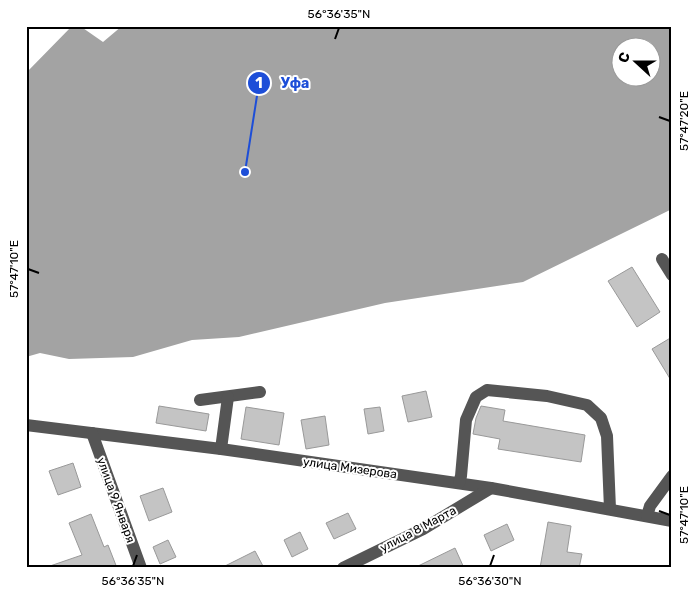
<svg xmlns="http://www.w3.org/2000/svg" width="698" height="594" viewBox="0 0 698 594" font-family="Rubik,sans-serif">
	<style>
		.water { fill: #a3a3a3; fill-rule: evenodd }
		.building { fill: #c4c4c4; stroke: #999 }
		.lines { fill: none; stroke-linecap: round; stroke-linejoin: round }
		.minor { stroke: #555; stroke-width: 12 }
		.ticks { fill: none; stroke: #000; stroke-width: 2 }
		.labels { text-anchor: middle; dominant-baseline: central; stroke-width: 4; stroke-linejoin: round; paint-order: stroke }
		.street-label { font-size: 12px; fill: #000; stroke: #fff }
		.leader { fill: none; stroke: #1d4ed8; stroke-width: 2 }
		.callout-dot { fill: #1d4ed8; stroke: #fff; stroke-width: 2 }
		.mark-label { font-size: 15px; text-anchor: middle; font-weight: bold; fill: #fff }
		.callout-label { font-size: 14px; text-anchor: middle; font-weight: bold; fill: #1d4ed8; stroke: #fff; stroke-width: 4; stroke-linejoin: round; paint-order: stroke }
		.neatline { fill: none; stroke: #000; stroke-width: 2 }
		.ticks-label { font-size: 12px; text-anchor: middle; fill: #000 }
	</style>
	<rect width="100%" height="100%" fill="#fff"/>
	<path class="water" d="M72 26H80L103 42 122 26H672V209L523 282 385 303 239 337 192 340 133 357 69 359 40 353 26 357V73ZM620 48H650V78H620Z"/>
	<g class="building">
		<polygon points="632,267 660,312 637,327 608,281"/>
		<polygon points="672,337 672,382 652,349"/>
		<polygon points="426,391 432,417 408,422 402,396"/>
		<polygon points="159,406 209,414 206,431 156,423"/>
		<polygon points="481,406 505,410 503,421 585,435 581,462 498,449 500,439 473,434 476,418"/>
		<polygon points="246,407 284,413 279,445 241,439"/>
		<polygon points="380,407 384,431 368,434 364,409"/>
		<polygon points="325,416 329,445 306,449 301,420"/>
		<polygon points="73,463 81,487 58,495 49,471"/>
		<polygon points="163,488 172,512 149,521 140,496"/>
		<polygon points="348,513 356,529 334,539 326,523"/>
		<polygon points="91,514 104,547 108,545 117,568 50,568 50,566 82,555 69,523"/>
		<polygon points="548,522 571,526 567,552 582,554 579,568 540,568"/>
		<polygon points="507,524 514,540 491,551 484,535"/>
		<polygon points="300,532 308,549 292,557 284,540"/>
		<polygon points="168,540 176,557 160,564 153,547"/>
		<polygon points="455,548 464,568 414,568"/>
		<polygon points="255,551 264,568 221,568"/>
	</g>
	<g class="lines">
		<g class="minor">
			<polyline points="662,259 672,275"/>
			<polyline points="200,400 260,392"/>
			<polyline points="26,425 221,449 491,488 672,521"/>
			<polyline points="92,433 141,568"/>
			<polyline points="221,449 228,397"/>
			<polyline points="459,483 461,476 466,420 476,397 487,390 547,396 587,405 601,418 607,436 610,509"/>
			<polyline points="647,516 650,506 672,476"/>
			<polyline points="343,568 423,529 491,488"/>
		</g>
	</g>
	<path class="ticks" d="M335 39 339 28M659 117 670 121M28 269 39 273M659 511 670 515M133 566 137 555M490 566 494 555"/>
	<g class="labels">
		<g class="street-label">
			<text transform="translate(350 468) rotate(8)">улица Мизерова</text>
			<text transform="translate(116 500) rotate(70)">улица 9 Января</text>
			<text transform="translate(418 529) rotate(-28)">улица 8 Марта</text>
		</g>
	</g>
	<path class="leader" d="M245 172L259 83"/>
	<g class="callout-dot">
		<circle cx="245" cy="172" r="5"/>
		<circle cx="259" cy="83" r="12"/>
	</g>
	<g class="mark-label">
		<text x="259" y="88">1</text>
	</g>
	<g class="callout-label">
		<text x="295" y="88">Уфа</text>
	</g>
	<rect width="698" height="594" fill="none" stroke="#ffffff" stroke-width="55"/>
	<g transform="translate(636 62) rotate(291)"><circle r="24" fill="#ffffff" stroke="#999999"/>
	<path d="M0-4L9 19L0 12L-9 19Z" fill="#000000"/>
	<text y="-8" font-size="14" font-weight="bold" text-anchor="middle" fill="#000000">С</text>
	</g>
	<rect x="28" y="28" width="642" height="538" class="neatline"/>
	<g class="ticks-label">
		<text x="339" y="18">56°36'35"N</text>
		<text transform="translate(684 121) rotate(-90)" y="4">57°47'20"E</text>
		<text transform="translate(14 269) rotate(-90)" y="4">57°47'10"E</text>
		<text transform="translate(684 515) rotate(-90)" y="4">57°47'10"E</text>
		<text x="133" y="585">56°36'35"N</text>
		<text x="490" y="585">56°36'30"N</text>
	</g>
</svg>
